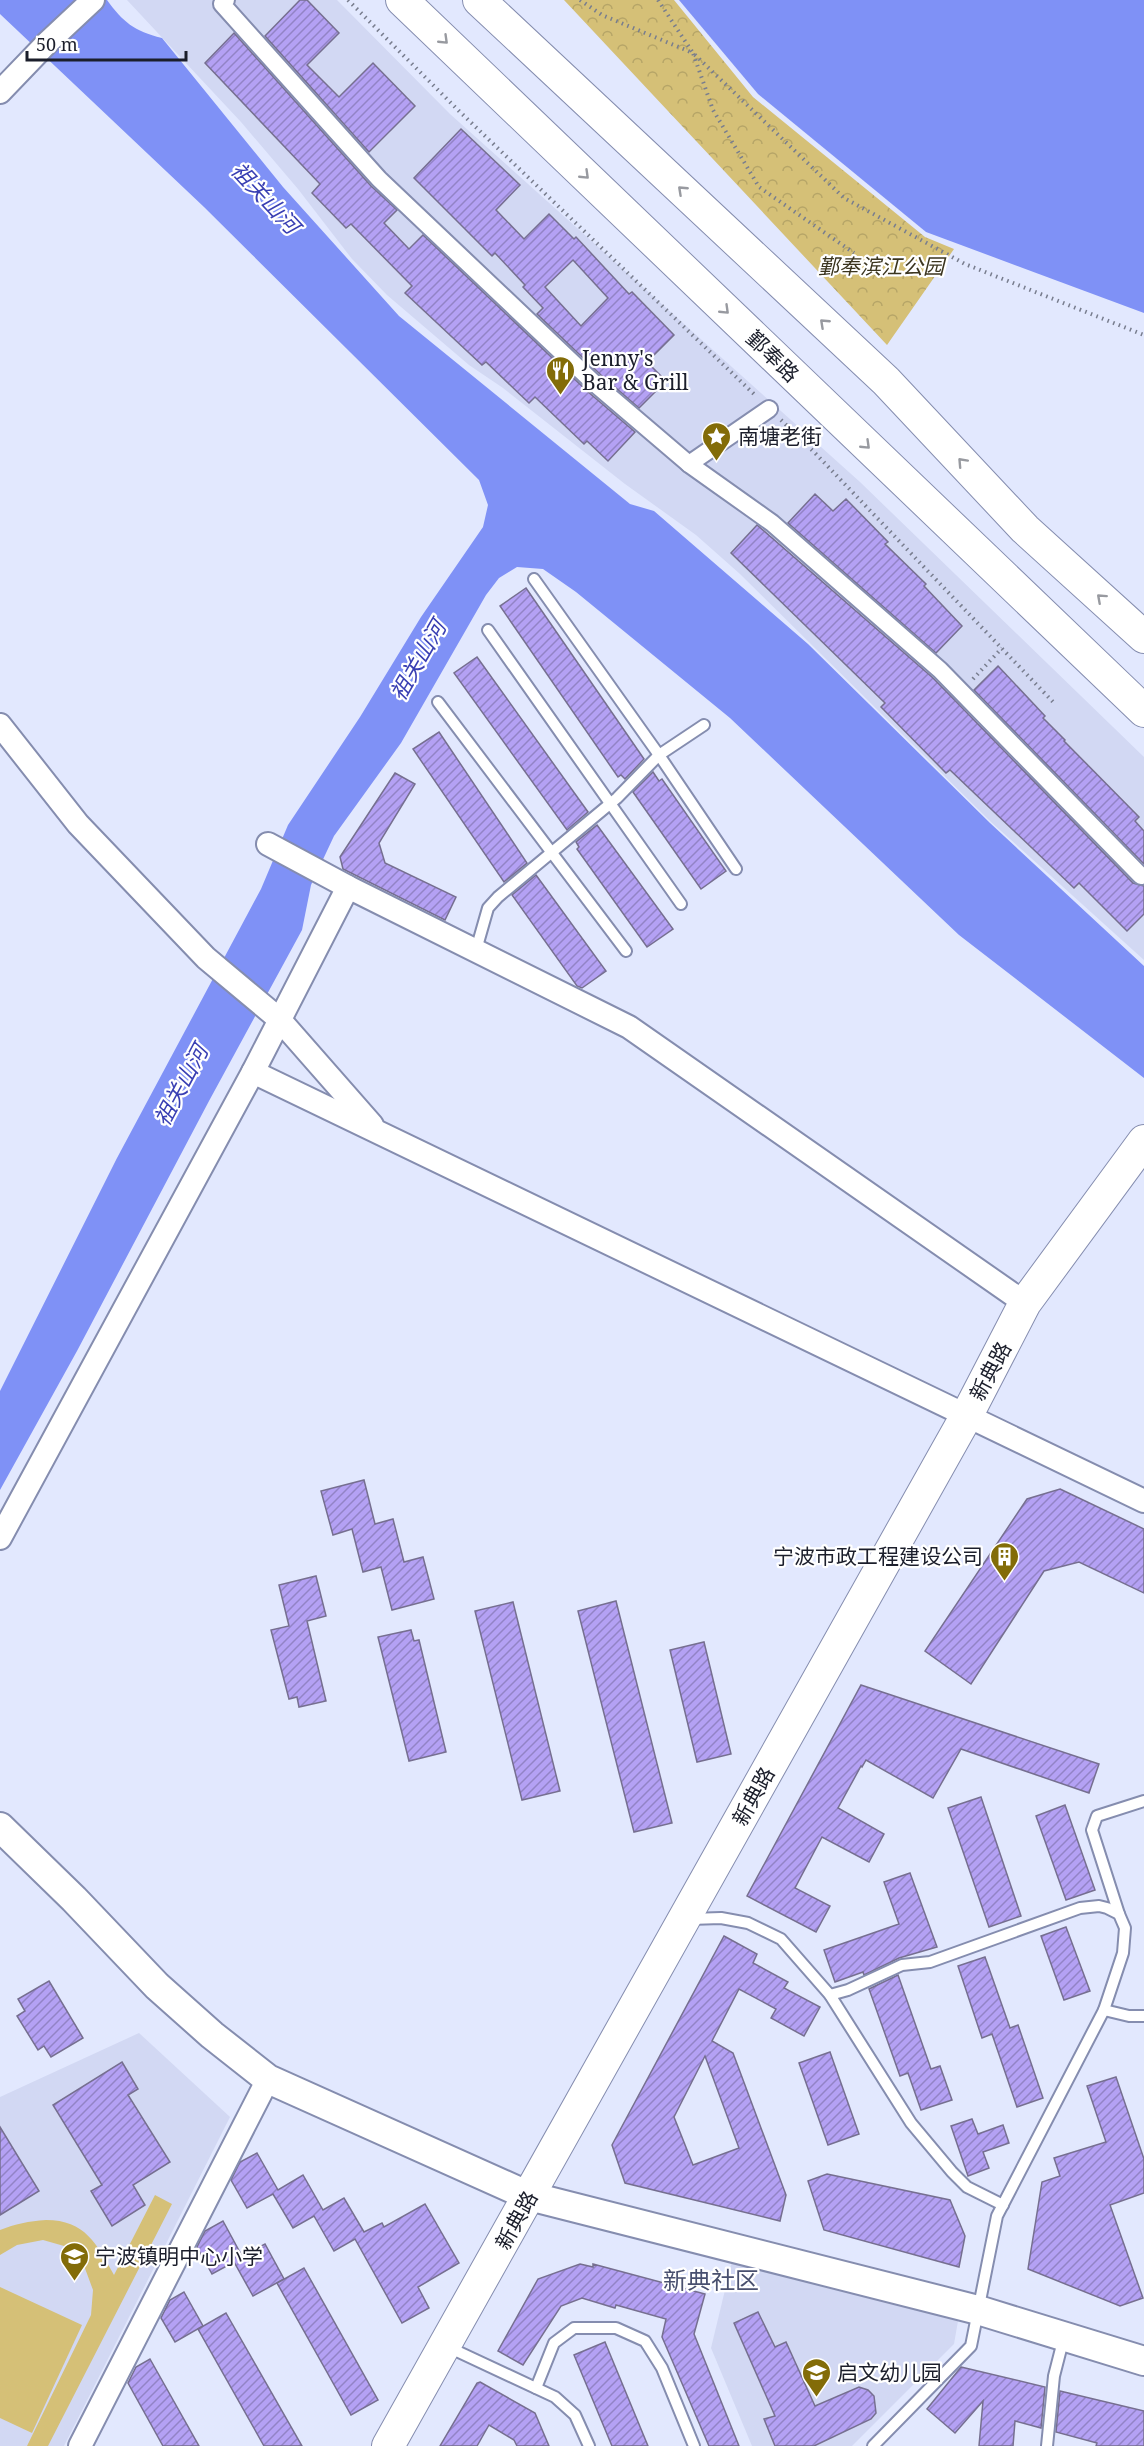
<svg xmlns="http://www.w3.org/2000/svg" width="1144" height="2446" viewBox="0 0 1144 2446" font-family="'Noto Serif','Noto Sans SC',serif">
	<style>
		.built { fill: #d2d8f3 }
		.grass { fill: #d5c077 }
		.park { fill: url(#park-crowns) }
		.water { fill: #7f91f6 }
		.building { fill: url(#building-hatch); stroke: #766f90; stroke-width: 1.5; fill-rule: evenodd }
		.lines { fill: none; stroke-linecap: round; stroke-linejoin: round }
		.service-casing { stroke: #858daf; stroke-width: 14 }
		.pedestrian-casing { stroke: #858daf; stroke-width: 20 }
		.minor-casing { stroke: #858daf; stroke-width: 26 }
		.tertiary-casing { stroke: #858daf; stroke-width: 32 }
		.secondary-casing { stroke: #858daf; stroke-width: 34 }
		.path { stroke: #787d8e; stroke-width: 4; stroke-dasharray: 1.5 4.5; stroke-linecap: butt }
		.service { stroke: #fff; stroke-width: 10 }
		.pedestrian { stroke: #fff; stroke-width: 16 }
		.minor { stroke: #fff; stroke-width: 22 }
		.tertiary { stroke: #fff; stroke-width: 28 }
		.secondary { stroke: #fff; stroke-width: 32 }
		.oneway { stroke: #989aa0 }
		.labels { text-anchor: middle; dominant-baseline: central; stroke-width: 4.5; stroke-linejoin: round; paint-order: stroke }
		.park-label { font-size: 21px; font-style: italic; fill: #3b351f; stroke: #fff }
		.street-label { font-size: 21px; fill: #1b1e2b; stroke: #fff }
		.poi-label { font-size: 21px; fill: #1b1e2b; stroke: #fff; text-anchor: start }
		.water-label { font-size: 22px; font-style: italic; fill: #393fb3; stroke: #fff }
		.quarter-label { font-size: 24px; fill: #49506f; stroke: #fff }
	</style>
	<defs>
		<pattern id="park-crowns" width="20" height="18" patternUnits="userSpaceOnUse" patternTransform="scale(1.5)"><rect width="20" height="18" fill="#d5c077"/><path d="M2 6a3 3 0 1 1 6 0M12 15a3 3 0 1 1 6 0" fill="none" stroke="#b6a567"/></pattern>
		<pattern id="building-hatch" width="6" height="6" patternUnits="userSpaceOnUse" patternTransform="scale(1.5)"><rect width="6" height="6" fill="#b4a1f4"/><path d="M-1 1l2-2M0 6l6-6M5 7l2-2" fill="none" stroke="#9283c6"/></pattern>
	</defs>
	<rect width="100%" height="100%" fill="#e2e8fe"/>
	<g class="built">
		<polygon points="127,0 337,0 450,114 860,482 1144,757 1144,960 991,822 740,574 696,535 625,484 503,388 469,365 387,295 352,259 298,189 241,122"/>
		<polygon points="139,2033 230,2117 64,2446 0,2446 0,2097"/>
		<polygon points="732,2261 958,2321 954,2344 852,2446 752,2446 711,2348"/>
	</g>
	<g class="grass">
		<path d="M155 2195 172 2204 48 2446H27L91 2315 93 2290 83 2263 64 2246 43 2240 17 2245 0 2255V2230C15 2224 29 2221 46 2220 85 2220 97 2244 114 2275Z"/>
		<polygon points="0,2287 82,2325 32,2433 0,2418"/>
	</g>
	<polygon class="park" points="564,0 674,0 753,97 925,237 954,249 887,345"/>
	<g class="water">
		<path d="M0 0H107C123 22 134 31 162 38L283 187 399 316 630 504 654 511 808 644 990 823 1144 966V1078L959 935 730 718 576 592 543 569 517 567 499 578 486 595 401 743 334 836 311 885 302 930 209 1101 77 1351 0 1490V1391L117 1158 261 889 288 825 360 717 421 617 483 527 488 505 479 480 204 207 0 14Z"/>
		<polygon points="679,0 1144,0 1144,313 926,232 758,94"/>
	</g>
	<g class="building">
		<polygon points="300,0 307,0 339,33 307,65 339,97 373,63 415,106 369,152 265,36"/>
		<polygon points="234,33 371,186 397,210 384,223 409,249 423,235 587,391 635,432 608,461 587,441 584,444 535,397 529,403 486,362 482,365 405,293 412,286 351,224 346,228 312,193 320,184 205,63"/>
		<path d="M461 129 520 185 496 210 524 239 549 214 574 239 576 237 629 294 632 292 674 335 647 362 666 381 639 408 601 375 537 314 543 308 523 287 525 285 495 253 492 256 414 178ZM573 260 608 298 581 326 545 287Z"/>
		<polygon points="815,494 833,511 846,499 888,542 885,544 926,584 924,586 962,626 936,653 788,523"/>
		<polygon points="757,525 933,678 1133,883 1144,886 1144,914 1127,931 1079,883 1074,888 950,770 946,773 881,707 885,703 731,553"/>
		<polygon points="526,588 644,759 625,779 621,775 618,777 500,606"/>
		<polygon points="477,657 588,812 567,830 454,673"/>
		<polygon points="998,666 1045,716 1043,718 1065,740 1064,741 1139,817 1135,821 1144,831 1144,864 974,690"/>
		<polygon points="439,732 527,863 504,882 413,749"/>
		<polygon points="653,772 659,781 662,779 726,871 701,889 633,792"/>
		<polygon points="395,773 415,784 379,843 385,863 456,897 445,920 343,869 340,857"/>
		<polygon points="597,825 673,929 647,947 577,849 579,847 576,842"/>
		<polygon points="536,875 606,971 582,988 577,986 512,895"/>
		<polygon points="364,1480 375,1524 393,1519 404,1562 423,1557 434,1599 392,1610 381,1567 363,1572 352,1529 333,1535 321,1491"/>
		<polygon points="1060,1489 1144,1529 1144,1593 1079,1562 1044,1571 971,1684 925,1651 1027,1499"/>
		<polygon points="316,1576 326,1616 307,1621 326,1701 299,1707 297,1697 289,1699 271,1630 289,1626 279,1585"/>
		<polygon points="616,1601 672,1823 634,1832 578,1611"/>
		<polygon points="513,1602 560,1791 522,1800 475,1611"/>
		<polygon points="411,1630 414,1641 419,1640 446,1752 409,1761 378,1637"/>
		<polygon points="704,1642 731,1754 697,1762 670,1650"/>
		<polygon points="861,1685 1099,1764 1089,1793 961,1749 933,1798 866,1760 862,1767 861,1766 838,1808 884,1834 869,1862 822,1837 795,1888 830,1906 816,1932 747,1896"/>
		<polygon points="981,1797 1021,1916 989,1927 948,1808"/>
		<polygon points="1065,1805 1095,1890 1066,1900 1036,1816"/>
		<polygon points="910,1873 937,1947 899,1958 864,1975 863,1972 835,1982 824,1950 899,1924 884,1882"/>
		<polygon points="1066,1927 1090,1991 1064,2000 1041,1936"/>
		<path d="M724 1936 757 1954 753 1963 788 1982 784 1988 820 2007 804 2036 771 2018 776 2009 739 1989 712 2041 733 2053 786 2195 780 2221 625 2183 612 2145ZM705 2056 739 2148 693 2165 674 2117Z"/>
		<polygon points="985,1957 1010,2028 1018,2025 1043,2098 1017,2107 992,2034 982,2038 958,1966"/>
		<polygon points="898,1975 931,2069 940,2066 952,2100 921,2110 908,2073 900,2076 869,1989"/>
		<polygon points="49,1981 83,2038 51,2057 44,2046 38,2050 17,2016 25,2011 18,1999"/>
		<polygon points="830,2052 859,2134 828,2145 799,2063"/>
		<polygon points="122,2062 138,2089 128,2095 170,2162 133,2185 145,2205 112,2226 91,2191 102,2185 53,2105"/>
		<polygon points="1116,2077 1144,2159 1144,2193 1110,2205 1143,2298 1120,2306 1028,2269 1042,2182 1060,2176 1054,2158 1106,2142 1087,2086"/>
		<polygon points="972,2119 978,2134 1003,2125 1009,2143 983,2152 989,2168 968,2176 951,2126"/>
		<polygon points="0,2127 39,2191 0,2215"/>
		<polygon points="257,2153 278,2190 303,2175 323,2210 344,2198 364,2232 382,2223 384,2227 425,2204 459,2263 418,2287 429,2308 402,2323 355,2239 334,2251 314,2216 293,2228 273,2194 247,2208 231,2180 240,2162"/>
		<polygon points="827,2174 950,2200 965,2236 959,2267 824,2230 808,2181"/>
		<polygon points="223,2221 242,2256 265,2244 284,2279 253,2296 234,2262 212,2274 197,2247 205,2231"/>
		<polygon points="580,2264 593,2267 593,2264 705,2294 694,2334 739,2446 709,2446 662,2337 666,2319 616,2305 615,2308 582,2298 561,2306 523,2365 498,2351 538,2279"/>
		<polygon points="304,2268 378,2400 351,2415 277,2283"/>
		<polygon points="184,2292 203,2326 175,2342 161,2318 170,2300"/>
		<polygon points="758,2312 775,2347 786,2342 815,2406 859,2387 868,2390 874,2396 876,2413 871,2419 814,2446 775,2446 764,2419 775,2416 734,2323"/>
		<polygon points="226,2313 302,2446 264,2446 198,2329"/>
		<polygon points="605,2342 648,2446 612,2446 574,2355"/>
		<polygon points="150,2359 199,2446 163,2446 128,2383 136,2367"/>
		<polygon points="961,2367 1045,2387 1041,2428 1015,2421 1013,2446 979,2446 983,2401 955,2433 927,2409"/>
		<polygon points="480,2382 535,2413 549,2446 517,2446 514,2440 489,2425 477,2446 440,2446 477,2383"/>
		<polygon points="1060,2391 1144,2411 1144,2446 1096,2446 1097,2443 1056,2432"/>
	</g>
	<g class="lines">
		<defs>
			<g id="service">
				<polyline points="534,579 659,755 736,869"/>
				<polyline points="488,630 681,904"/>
				<polyline points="438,702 626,951"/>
				<polyline points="476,950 488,908 498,897 617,798 659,755 704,725"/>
				<polyline points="1119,1914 1092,1830 1097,1816 1144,1801"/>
				<polyline points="690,1919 721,1918 748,1923 781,1939 830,1995 911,2123 952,2172 967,2187 1003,2205"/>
				<polyline points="830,1995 848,1990 902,1965 930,1962 1080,1908 1099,1906 1107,1908 1119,1914 1125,1928 1123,1953 1104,2010 997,2216 971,2346 873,2446"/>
				<polyline points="1104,2010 1129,2016 1144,2016"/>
				<polyline points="448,2347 555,2397 575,2415 589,2446"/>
				<polyline points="536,2388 554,2343 574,2328 616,2328 645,2341 662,2368 694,2446"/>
				<polyline points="1047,2446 1054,2376 1064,2337"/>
			</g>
			<g id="pedestrian">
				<polyline points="226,0 222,4 379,179 594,383 689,464 772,523 940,670 1141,876"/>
				<polyline points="689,464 769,409"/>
			</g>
			<g id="minor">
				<polyline points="0,92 47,43 93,0"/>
				<polyline points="0,725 78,824 206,958 279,1019 372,1125"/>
				<polyline points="268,844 348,887 629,1027 1025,1303"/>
				<polyline points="348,887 253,1072 1144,1501"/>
				<polyline points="0,1538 253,1072"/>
				<polyline points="80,2446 268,2079"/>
			</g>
			<polyline id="tertiary" points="0,1827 74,1899 157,1986 212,2035 268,2079 529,2196 978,2310 1144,2361"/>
			<g id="secondary">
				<polyline points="402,0 1144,711"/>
				<polyline points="479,0 886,381 1025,529 1144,637"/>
				<polyline points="388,2446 967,1415 1025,1303 1144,1141"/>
			</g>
		</defs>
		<use href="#service" class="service-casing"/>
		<use href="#pedestrian" class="pedestrian-casing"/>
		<use href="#minor" class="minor-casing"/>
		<use href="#tertiary" class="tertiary-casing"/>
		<use href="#secondary" class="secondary-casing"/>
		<g class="path">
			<polyline points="348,0 459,111 756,396"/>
			<polyline points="580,0 602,15 693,53 713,110 759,187 854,253"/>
			<polyline points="658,0 693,53 844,198 965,264 1144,335"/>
			<polyline points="781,420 815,453 1055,704"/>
			<polyline points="973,679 1002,648"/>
		</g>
		<use href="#service" class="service"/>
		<use href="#pedestrian" class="pedestrian"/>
		<use href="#minor" class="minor"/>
		<use href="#tertiary" class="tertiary"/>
		<use href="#secondary" class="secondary"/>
	</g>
	<defs><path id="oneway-chevron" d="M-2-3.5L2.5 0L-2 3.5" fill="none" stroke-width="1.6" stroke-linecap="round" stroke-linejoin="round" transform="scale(1.5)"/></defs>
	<g class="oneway">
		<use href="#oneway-chevron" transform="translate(444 40) rotate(44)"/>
		<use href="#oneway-chevron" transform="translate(585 175) rotate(44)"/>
		<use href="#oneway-chevron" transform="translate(682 190) rotate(-137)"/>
		<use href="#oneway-chevron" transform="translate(725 310) rotate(44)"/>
		<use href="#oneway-chevron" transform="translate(824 323) rotate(-137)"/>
		<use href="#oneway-chevron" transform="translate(866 445) rotate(44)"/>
		<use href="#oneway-chevron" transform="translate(962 462) rotate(-133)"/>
		<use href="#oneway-chevron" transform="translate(1101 598) rotate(-138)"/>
	</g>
	<defs>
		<symbol id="restaurant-pin" viewBox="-11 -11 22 30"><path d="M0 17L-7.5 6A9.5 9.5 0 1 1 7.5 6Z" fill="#836c08" stroke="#fff"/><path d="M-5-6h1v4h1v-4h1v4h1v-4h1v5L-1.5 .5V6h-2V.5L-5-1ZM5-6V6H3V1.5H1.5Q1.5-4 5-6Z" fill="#fff"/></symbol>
		<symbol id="sight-pin" viewBox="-11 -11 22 30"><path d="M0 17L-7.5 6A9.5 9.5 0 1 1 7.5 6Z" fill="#836c08" stroke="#fff"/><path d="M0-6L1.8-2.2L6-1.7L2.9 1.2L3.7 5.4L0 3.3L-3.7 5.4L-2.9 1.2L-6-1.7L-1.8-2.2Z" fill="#fff"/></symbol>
		<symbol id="building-pin" viewBox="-11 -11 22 30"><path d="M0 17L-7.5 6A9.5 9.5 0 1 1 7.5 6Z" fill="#836c08" stroke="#fff"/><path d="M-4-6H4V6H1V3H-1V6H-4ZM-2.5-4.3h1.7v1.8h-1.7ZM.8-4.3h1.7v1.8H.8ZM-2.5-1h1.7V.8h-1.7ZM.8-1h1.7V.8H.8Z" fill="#fff"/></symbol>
		<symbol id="school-pin" viewBox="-11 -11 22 30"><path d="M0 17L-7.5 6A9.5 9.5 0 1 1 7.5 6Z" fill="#836c08" stroke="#fff"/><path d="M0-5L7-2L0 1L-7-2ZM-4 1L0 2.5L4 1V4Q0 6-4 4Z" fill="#fff"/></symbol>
	</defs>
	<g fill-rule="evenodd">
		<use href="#restaurant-pin" x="544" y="354" width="33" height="45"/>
		<use href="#sight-pin" x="700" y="420" width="33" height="45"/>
		<use href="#building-pin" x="988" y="1540" width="33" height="45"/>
		<use href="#school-pin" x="58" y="2240" width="33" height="45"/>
		<use href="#school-pin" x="800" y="2356" width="33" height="45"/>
	</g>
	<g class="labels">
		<g class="park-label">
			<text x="881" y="266">鄞奉滨江公园</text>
		</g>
		<g class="street-label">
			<text transform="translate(773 356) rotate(44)">鄞奉路</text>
			<text transform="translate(990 1371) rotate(-62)">新典路</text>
			<text transform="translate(753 1796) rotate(-61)">新典路</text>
			<text transform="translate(516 2220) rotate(-61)">新典路</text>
		</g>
		<g class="poi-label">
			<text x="582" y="358">Jenny's<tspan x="582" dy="24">Bar &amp; Grill</tspan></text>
			<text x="738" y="436">南塘老街</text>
			<text x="983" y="1556" text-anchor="end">宁波市政工程建设公司</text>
			<text x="95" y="2256">宁波镇明中心小学</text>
			<text x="837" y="2372">启文幼儿园</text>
		</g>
		<g class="water-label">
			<text transform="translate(266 197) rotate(47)">祖关山河</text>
			<text transform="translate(417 660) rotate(-60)">祖关山河</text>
			<text transform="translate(180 1085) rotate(-62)">祖关山河</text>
		</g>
		<g class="quarter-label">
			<text x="711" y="2279">新典社区</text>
		</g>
	</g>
	<path d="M27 51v9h159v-9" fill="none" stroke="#1b1e2b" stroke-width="3"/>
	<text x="36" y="51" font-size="18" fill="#1b1e2b" stroke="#ffffff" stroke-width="4.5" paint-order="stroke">50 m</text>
</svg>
